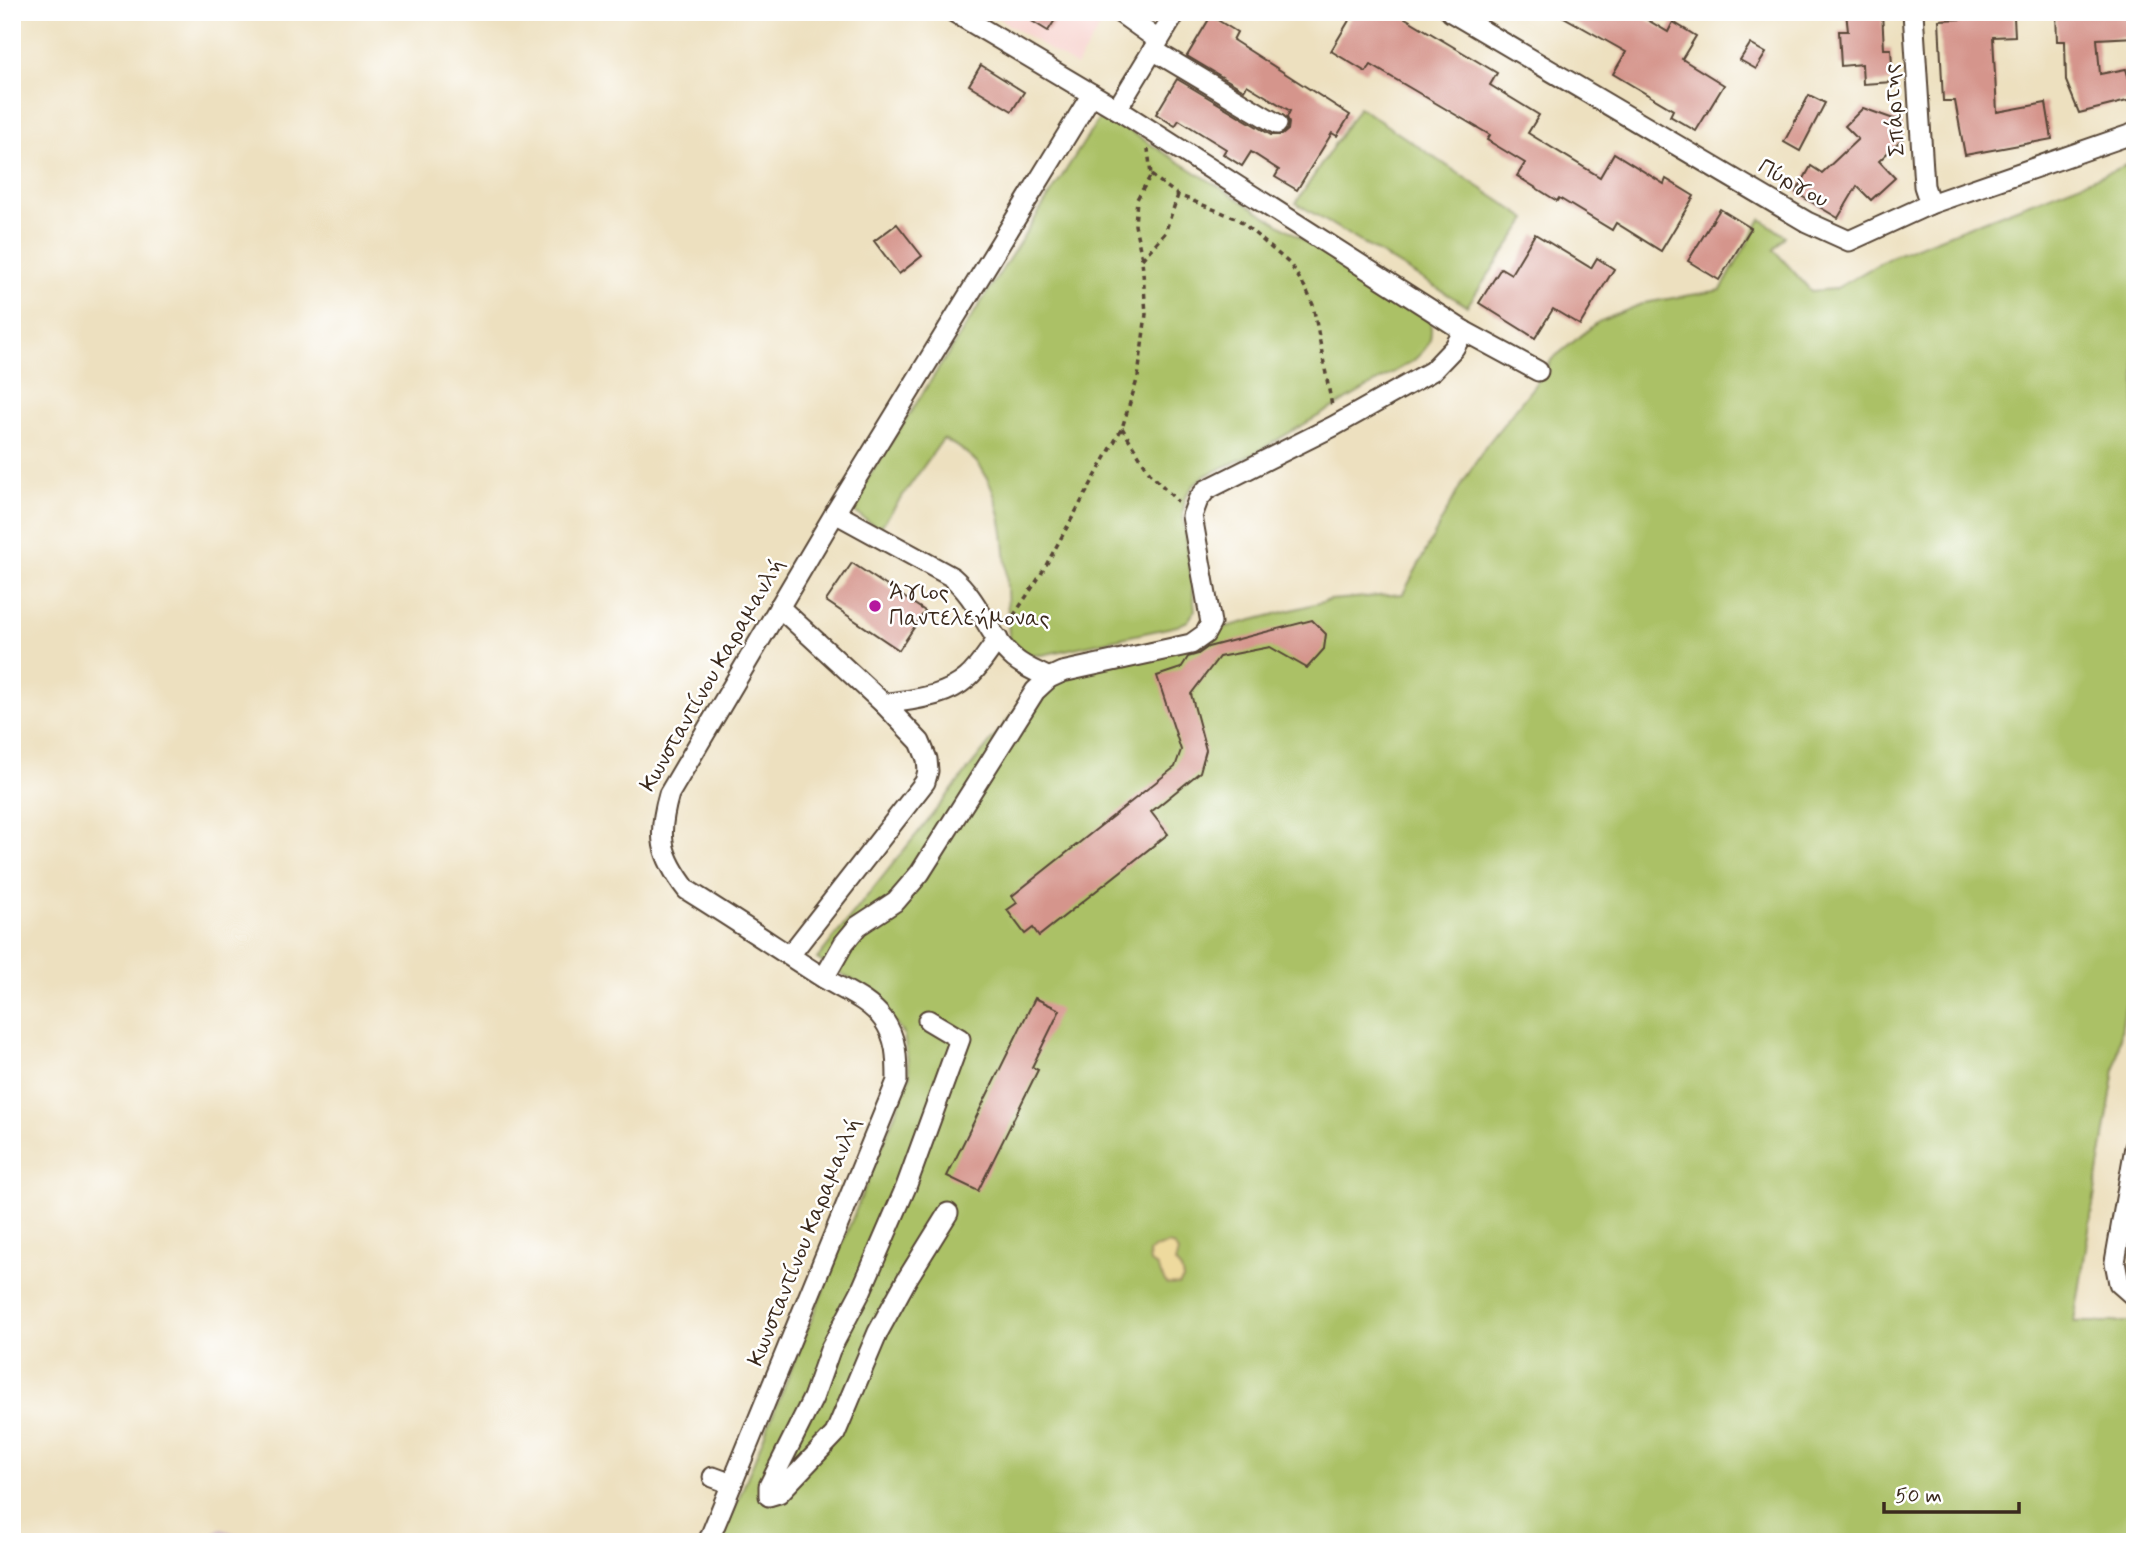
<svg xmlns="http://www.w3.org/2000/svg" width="2147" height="1554" viewBox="0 0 2147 1554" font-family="Mynerve,sans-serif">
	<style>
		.built { fill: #f7d0cb }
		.industrial { fill: #d2bec2 }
		.green { fill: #abc166; stroke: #737642; stroke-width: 2 }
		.sand { fill: #eeda9e; stroke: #94825e; stroke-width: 2 }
		.building { fill: #d5958c }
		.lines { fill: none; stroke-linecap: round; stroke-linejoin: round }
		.minor-casing { stroke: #564536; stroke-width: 23 }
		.path { stroke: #564536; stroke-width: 3.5; stroke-dasharray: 5 5; stroke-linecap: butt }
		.minor { stroke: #fff; stroke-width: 19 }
		.poi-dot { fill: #b5179e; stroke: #fff; stroke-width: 2.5 }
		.labels { text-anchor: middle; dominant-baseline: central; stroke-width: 5; stroke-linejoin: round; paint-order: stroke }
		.street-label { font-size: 23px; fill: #3b2a1e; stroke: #fff }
		.poi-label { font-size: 23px; fill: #3b2a1e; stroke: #fff; text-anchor: start }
	</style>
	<rect width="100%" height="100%" fill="#fff"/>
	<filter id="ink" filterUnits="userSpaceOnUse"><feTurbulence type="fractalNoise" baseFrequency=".0143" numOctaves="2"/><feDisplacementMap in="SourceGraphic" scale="14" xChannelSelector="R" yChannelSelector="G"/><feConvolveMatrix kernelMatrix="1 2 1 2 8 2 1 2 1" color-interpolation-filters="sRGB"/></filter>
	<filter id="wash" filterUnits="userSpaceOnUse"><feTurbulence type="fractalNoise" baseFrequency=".00686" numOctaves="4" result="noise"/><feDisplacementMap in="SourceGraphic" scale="28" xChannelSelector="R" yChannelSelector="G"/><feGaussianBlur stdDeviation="1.57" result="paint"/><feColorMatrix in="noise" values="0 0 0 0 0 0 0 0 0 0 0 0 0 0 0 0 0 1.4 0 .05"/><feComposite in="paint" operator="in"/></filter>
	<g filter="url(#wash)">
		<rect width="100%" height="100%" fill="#ede0bf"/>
		<polygon class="built" points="988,12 1109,12 1076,66"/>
		<polygon class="industrial" points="220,1528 264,1542 203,1542"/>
		<g class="green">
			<polygon points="1359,107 1527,219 1467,306 1296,203"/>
			<path d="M1102 114 1430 318C1433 340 1430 346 1413 361L1251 455 1204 476 1193 486 1185 497 1183 514 1195 610 1188 621 1177 626 1042 655 1020 654 1011 644 1009 635C1005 581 1011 516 982 469 973 455 957 446 943 439L879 529 849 508Z"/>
			<polygon points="2135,162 2135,946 2074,1322 2135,1322 2135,1542 721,1542 910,1077 904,1035 869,990 817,959 1051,666 1222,628 1330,600 1403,594 1458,490 1486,446 1541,377 1552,359 1598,322 1644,303 1721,290 1761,219 1785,236 1774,250 1811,291 1835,289 1891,257"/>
		</g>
		<polygon class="sand" points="1169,1244 1174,1246 1178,1252 1175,1263 1181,1270 1183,1279 1179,1285 1166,1284 1156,1266 1150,1262 1149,1253 1154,1248"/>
		<g id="blocks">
			<g class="building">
				<polygon points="1017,12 1060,12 1048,31"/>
				<polygon points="1354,12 1395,12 1497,73 1490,85 1539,115 1528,133 1600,177 1614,153 1664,184 1666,179 1694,196 1661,251 1616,223 1612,230 1559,198 1557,201 1517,176 1525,163 1487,140 1490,135 1371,65 1366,72 1331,51"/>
				<polygon points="1555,12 1634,12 1668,32 1673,22 1696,36 1682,59 1724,85 1696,131 1670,116 1673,110 1613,74 1626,52"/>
				<polygon points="1846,12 1882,12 1884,49 1891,49 1893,82 1863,84 1862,64 1841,66 1839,31 1848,31"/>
				<polygon points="2056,12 2135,12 2135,37 2097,39 2100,74 2126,69 2135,99 2079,113 2066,81 2065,41 2057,41"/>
				<polygon points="1211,16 1237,32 1233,40 1350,115 1337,136 1332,133 1297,190 1275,177 1279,170 1251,152 1242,166 1223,154 1226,149 1179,120 1175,126 1156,114 1177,79 1271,135 1282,135 1288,130 1289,123 1287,117 1290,111 1247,85 1244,90 1187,56"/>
				<polygon points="2014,17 2015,36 1993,37 1997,112 2046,103 2052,139 1965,155 1955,101 1943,101 1939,20"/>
				<polygon points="1750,44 1766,53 1756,69 1740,60"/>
				<polygon points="981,65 1024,92 1012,111 969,85"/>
				<polygon points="1809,95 1825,103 1800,151 1784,142"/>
				<polygon points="1863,108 1902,122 1903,138 1879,161 1895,178 1871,200 1857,186 1838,218 1796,193 1811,166 1822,173 1858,139 1845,126"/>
				<polygon points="1720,209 1751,228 1719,280 1688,261"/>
				<polygon points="897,224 922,256 899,274 874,241"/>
				<polygon points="1535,234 1591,268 1597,258 1614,269 1580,325 1553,309 1535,338 1479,303 1501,268 1511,274"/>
				<polygon points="852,563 925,611 899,650 826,601"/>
				<polygon points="1312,620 1326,634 1324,649 1307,668 1270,647 1219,657 1191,694 1206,750 1200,772 1151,812 1168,834 1039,936 1033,928 1025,934 1007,910 1017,903 1012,896 1175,767 1181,750 1157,676 1181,668 1188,657 1198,654 1208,647"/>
				<polygon points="1035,998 1060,1010 1032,1067 1038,1070 978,1191 947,1176"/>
			</g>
		</g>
	</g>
	<g filter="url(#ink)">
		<use href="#blocks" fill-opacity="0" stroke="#564536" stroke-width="2"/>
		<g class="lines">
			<defs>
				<g id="minor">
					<polyline points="954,12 1117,109 1464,331 1538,371"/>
					<polyline points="1119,12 1158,40"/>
					<polyline points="1451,12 1807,222 1849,241 1930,204 2135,133"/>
					<polyline points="1913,12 1924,186 1930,204"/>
					<polyline points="1153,50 1277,124"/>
					<polyline points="1117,109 1176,12"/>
					<path d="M835 513 952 577C980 601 989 638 1015 659 1024 667 1038 672 1049 678"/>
					<polyline points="779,607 884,704 920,742 927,759 928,771 925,782 790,955"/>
					<path d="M884 704C913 699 944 698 967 678 979 668 988 652 998 639"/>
					<polyline points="824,978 844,943 858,926 896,901 920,873 1035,691 1049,678 1062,672 1191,644 1205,634 1211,623 1192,516 1198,500 1206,490 1334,426 1432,371 1454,348 1464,331"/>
					<polyline points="928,1020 960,1039 906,1187 861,1291 830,1350 813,1398 769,1486 769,1496 779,1493 835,1434 878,1332 907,1279 948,1213"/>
					<polyline points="2135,1147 2115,1262 2119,1283 2135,1297"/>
					<polyline points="713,1477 732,1484"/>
					<path d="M708 1542 897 1081C897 1059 897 1038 883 1019 868 999 843 990 822 977 777 948 732 918 687 890 660 855 657 836 669 794L835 513 1092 94"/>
				</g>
			</defs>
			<use href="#minor" class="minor-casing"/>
			<g class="path">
				<polyline points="1151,175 1178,195 1238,219 1290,264 1306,289 1313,305 1332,406"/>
				<polyline points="1142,259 1165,233 1178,195"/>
				<polyline points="1122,428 1150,473 1178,502"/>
				<polyline points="1008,624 1040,576 1122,428 1138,377 1146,314 1142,259 1135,225 1137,199 1151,175 1148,149"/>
			</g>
			<use href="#minor" class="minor"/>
		</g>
	</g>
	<circle class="poi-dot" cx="875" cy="606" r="7"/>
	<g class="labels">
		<g class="street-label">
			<text transform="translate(1895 110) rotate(-94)">Σπάρτης</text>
			<text transform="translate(1793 184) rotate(29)">Πύργου</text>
			<text transform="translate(713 675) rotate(-60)">Κωνσταντίνου Καραμανλή</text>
			<text transform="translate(805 1242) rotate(-68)">Κωνσταντίνου Καραμανλή</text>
		</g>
		<g class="poi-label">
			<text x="889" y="593">Άγιος<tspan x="889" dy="26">Παντελεήμονας</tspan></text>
		</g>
	</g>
	<rect width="2147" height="1554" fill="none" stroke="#fff" stroke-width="42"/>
	<path d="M1884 1502v10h135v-10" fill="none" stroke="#3b2a1e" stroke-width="3.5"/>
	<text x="1895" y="1502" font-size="21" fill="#3b2a1e" stroke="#ffffff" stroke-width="5" paint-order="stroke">50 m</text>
</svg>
